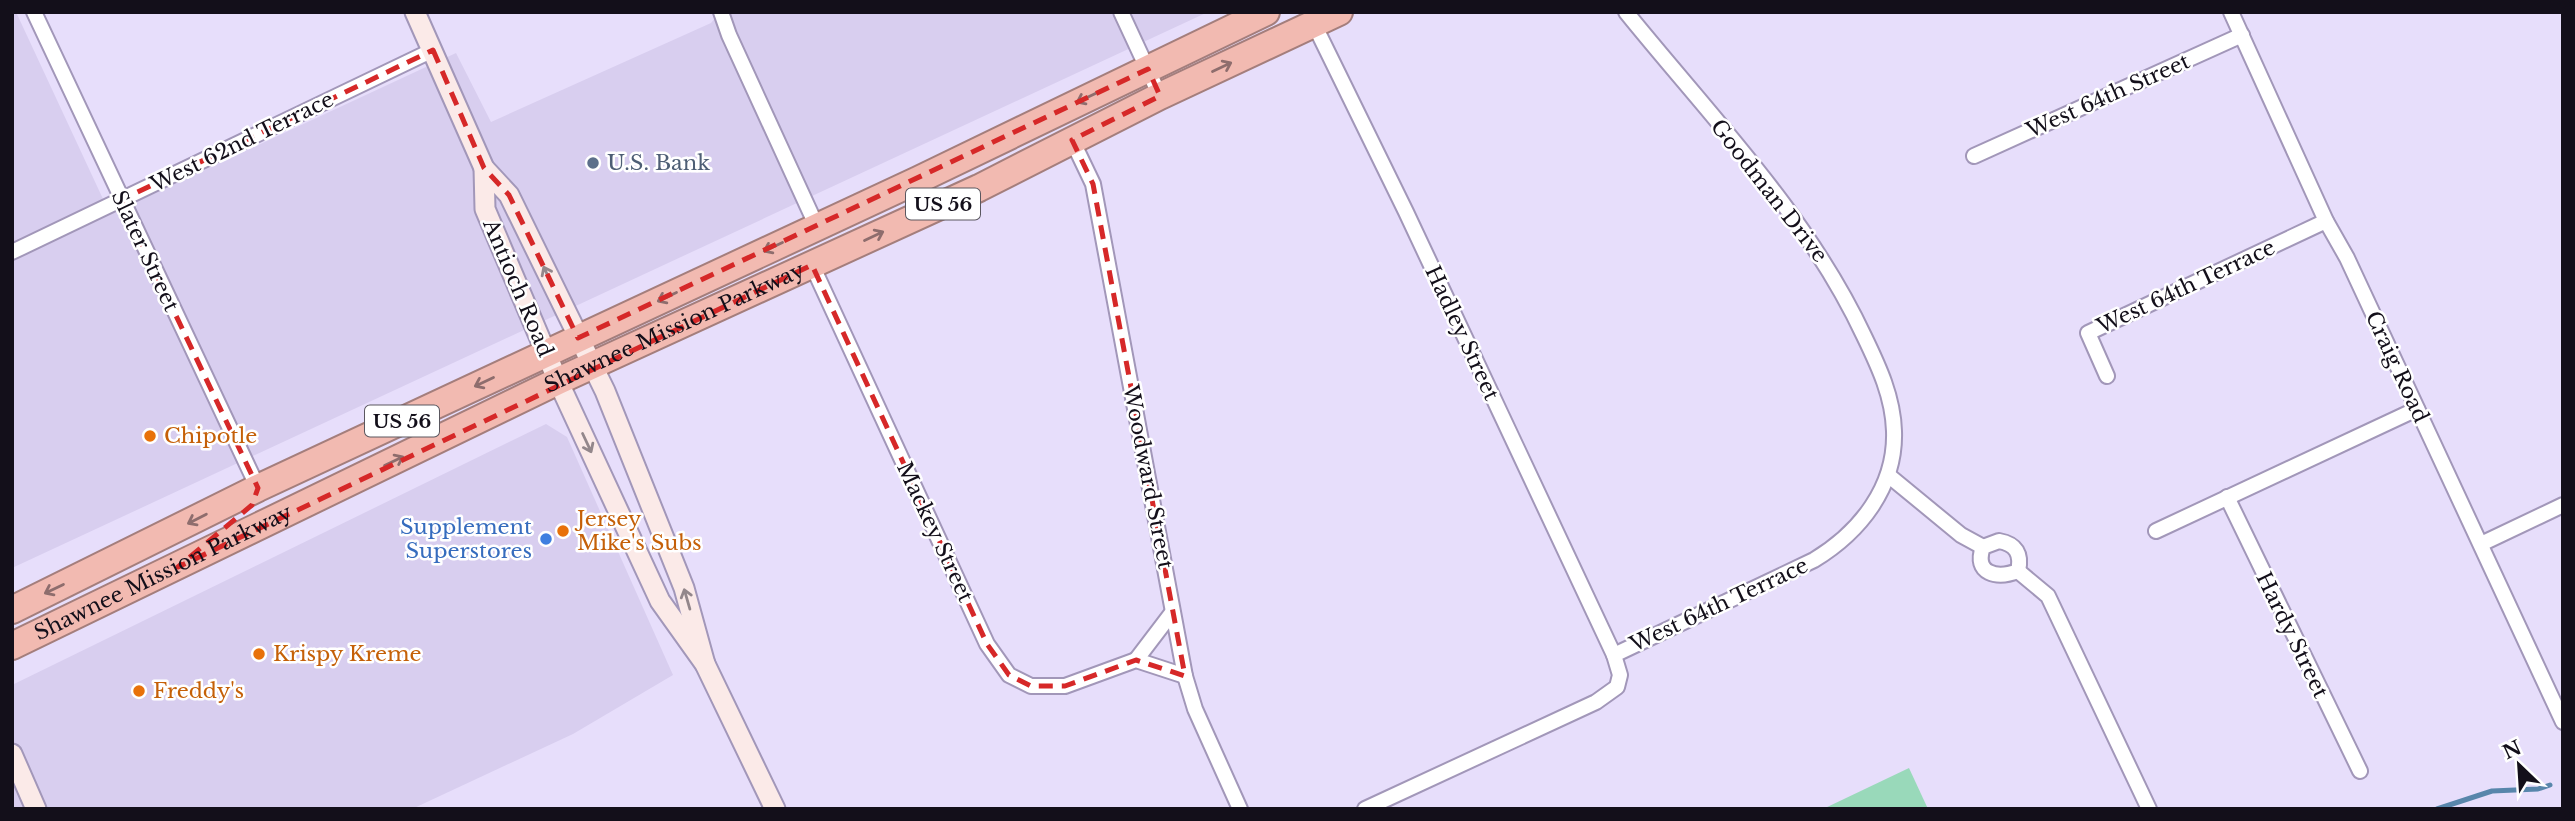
<svg xmlns="http://www.w3.org/2000/svg" width="2575" height="821" viewBox="0 0 2575 821" font-family="'Libre Baskerville',serif">
	<style>
		.built { fill: #d8ceef }
		.green { fill: #99d9ba }
		.lines { fill: none; stroke-linecap: round; stroke-linejoin: round }
		.stream { stroke: #5886ab; stroke-width: 5 }
		.street-casing { stroke: #a297b9; stroke-width: 18 }
		.secondary-casing { stroke: #a297b9; stroke-width: 23 }
		.highway-casing { stroke: #a47e7c; stroke-width: 30 }
		.street { stroke: #fff; stroke-width: 14 }
		.secondary { stroke: #fbeae8; stroke-width: 19 }
		.highway { stroke: #f2bab1; stroke-width: 26 }
		.oneway { stroke: #8e6d6d }
		.oneway2 { stroke: #93878b }
		.marked { fill: none; stroke: #d62828; stroke-width: 5; stroke-dasharray: 14 9; stroke-linejoin: round }
		.service-dot { fill: #5c6f8a; stroke: #fff; stroke-width: 2.5 }
		.food-dot { fill: #e8710a; stroke: #fff; stroke-width: 2.5 }
		.shop-dot { fill: #3f7fe0; stroke: #fff; stroke-width: 2.5 }
		.labels { text-anchor: middle; dominant-baseline: central; stroke-width: 5; stroke-linejoin: round; paint-order: stroke }
		.shield { fill: #fff; stroke: #5a575f; stroke-width: 2 }
		.shield-label { font-size: 19px; font-weight: bold; fill: #130f1a }
		.street-label { font-size: 21px; fill: #130f1a; stroke: #fff }
		.service-label { font-size: 21px; fill: #4e5e75; stroke: #fff; text-anchor: start }
		.food-label { font-size: 21px; fill: #c56008; stroke: #fff; text-anchor: start }
		.shop-label { font-size: 21px; fill: #366cbe; stroke: #fff; text-anchor: end }
	</style>
	<rect width="100%" height="100%" fill="#e7defb"/>
	<g class="built">
		<polygon points="12,12 16,12 110,214 456,53 491,122 711,23 720,12 1208,12 12,568"/>
		<polygon points="546,424 567,437 673,675 573,734 412,809 12,809 12,685"/>
	</g>
	<polygon class="green" points="1909,768 1928,809 1823,809"/>
	<g class="lines">
		<polyline class="stream" points="2437,809 2492,791 2538,789 2550,785"/>
		<defs>
			<g id="street">
				<polyline points="34,12 258,488"/>
				<polyline points="721,12 729,35 817,227"/>
				<polyline points="1121,12 1160,96"/>
				<polyline points="2231,12 2326,221 2347,258 2563,722"/>
				<polyline points="1312,20 1406,212 1614,655"/>
				<polyline points="1072,140 1093,184 1185,676 1195,709 1240,809"/>
				<polyline points="1974,156 2242,35"/>
				<polyline points="12,252 433,50"/>
				<polyline points="812,265 987,644 1009,675 1031,686 1065,686 1136,660 1185,676"/>
				<polyline points="2107,376 2088,333 2326,221"/>
				<polyline points="1888,475 1961,535 1983,547"/>
				<polyline points="2227,497 2360,771"/>
				<polyline points="2156,531 2417,409"/>
				<path d="M1999 541C2016 544 2022 554 2018 571 1997 579 1973 574 1983 547Z"/>
				<polyline points="2481,544 2563,505"/>
				<polyline points="2018,571 2048,596 2149,809"/>
				<polyline points="1136,660 1171,614"/>
				<path d="M1365 809 1596 702 1617 687 1620 675 1614 655 1814 560C1860 532 1896 487 1894 431 1893 397 1879 367 1864 336 1807 214 1710 116 1626 12"/>
			</g>
			<g id="secondary">
				<polyline points="415,12 484,168 509,195 605,391 684,588 705,664"/>
				<polyline points="484,168 485,209 558,381 660,601 705,664 775,809"/>
				<polyline points="12,754 36,809"/>
			</g>
			<g id="highway">
				<polyline points="12,610 258,488 918,180 1266,12"/>
				<path id="s1" d="M12 646 558 381 979 188 1160 96 1339 12"/>
			</g>
		</defs>
		<use href="#street" class="street-casing"/>
		<use href="#secondary" class="secondary-casing"/>
		<use href="#highway" class="highway-casing"/>
		<use href="#street" class="street"/>
		<use href="#secondary" class="secondary"/>
		<use href="#highway" class="highway"/>
	</g>
	<defs><path id="oneway-shaft" d="M-6 0H5M1.5-3L5.5 0L1.5 3" fill="none" stroke-width="1.6" stroke-linecap="round" stroke-linejoin="round" transform="scale(1.75)"/></defs>
	<g class="oneway">
		<use href="#oneway-shaft" transform="translate(1222 67) rotate(-25)"/>
		<use href="#oneway-shaft" transform="translate(1086 98) rotate(154)"/>
		<use href="#oneway-shaft" transform="translate(874 236) rotate(-25)"/>
		<use href="#oneway-shaft" transform="translate(773 247) rotate(155)"/>
		<use href="#oneway-shaft" transform="translate(667 297) rotate(155)"/>
		<use href="#oneway-shaft" transform="translate(484 382) rotate(155)"/>
		<use href="#oneway-shaft" transform="translate(394 461) rotate(-26)"/>
		<use href="#oneway-shaft" transform="translate(197 519) rotate(153)"/>
		<use href="#oneway-shaft" transform="translate(54 589) rotate(154)"/>
	</g>
	<g class="oneway2">
		<use href="#oneway-shaft" transform="translate(548 276) rotate(-116)"/>
		<use href="#oneway-shaft" transform="translate(587 443) rotate(65)"/>
		<use href="#oneway-shaft" transform="translate(687 599) rotate(-106)"/>
	</g>
	<path class="marked" d="M433 50 484 168 509 195 578 338 1148 69 1160 96 1072 140 1093 184 1185 676 1136 660 1065 686H1031L1009 675 987 644 812 265 178 567 252 505 258 488 121 200Z"/>
	<circle class="service-dot" cx="593" cy="163" r="7"/>
	<g class="food-dot">
		<circle cx="150" cy="436" r="7"/>
		<circle cx="563" cy="531" r="7"/>
		<circle cx="259" cy="654" r="7"/>
		<circle cx="139" cy="691" r="7"/>
	</g>
	<circle class="shop-dot" cx="546" cy="539" r="7"/>
	<g class="labels">
		<g class="shield">
			<rect x="906" y="188.5" width="74" height="31" rx="5"/>
			<rect x="365" y="405.5" width="74" height="31" rx="5"/>
		</g>
		<g class="shield-label">
			<text x="943" y="204">US 56</text>
			<text x="402" y="421">US 56</text>
		</g>
		<g class="street-label">
			<text transform="translate(2108 96) rotate(-24)">West 64th Street</text>
			<text transform="translate(242 142) rotate(-26)">West 62nd Terrace</text>
			<text transform="translate(1769 191) rotate(52)">Goodman Drive</text>
			<text transform="translate(145 251) rotate(65)">Slater Street</text>
			<text transform="translate(2186 287) rotate(-25)">West 64th Terrace</text>
			<text transform="translate(518 288) rotate(67)">Antioch Road</text>
			<text stroke="none"><textPath href="#s1" startOffset="735">Shawnee Mission Parkway</textPath></text>
			<text transform="translate(1462 333) rotate(65)">Hadley Street</text>
			<text transform="translate(2397 367) rotate(65)">Craig Road</text>
			<text transform="translate(1148 477) rotate(79)">Woodward Street</text>
			<text transform="translate(935 532) rotate(65)">Mackey Street</text>
			<text stroke="none"><textPath href="#s1" startOffset="168">Shawnee Mission Parkway</textPath></text>
			<text transform="translate(1719 605) rotate(-25)">West 64th Terrace</text>
			<text transform="translate(2292 635) rotate(64)">Hardy Street</text>
		</g>
		<g class="service-label">
			<text x="607" y="163">U.S. Bank</text>
		</g>
		<g class="food-label">
			<text x="164" y="436">Chipotle</text>
			<text x="577" y="519">Jersey<tspan x="577" dy="24">Mike's Subs</tspan></text>
			<text x="273" y="654">Krispy Kreme</text>
			<text x="153" y="691">Freddy's</text>
		</g>
		<g class="shop-label">
			<text x="532" y="527">Supplement<tspan x="532" dy="24">Superstores</tspan></text>
		</g>
	</g>
	<rect width="2575" height="821" fill="none" stroke="#130f1a" stroke-width="28"/>
	<g transform="translate(2519 765) rotate(335)" stroke="#ffffff" stroke-width="5" paint-order="stroke">
	<path d="M0-5L12 26L0 18L-12 26Z" fill="#130f1a"/>
	<text y="-10" font-size="19" font-weight="bold" text-anchor="middle" fill="#130f1a">N</text>
	</g>
</svg>
